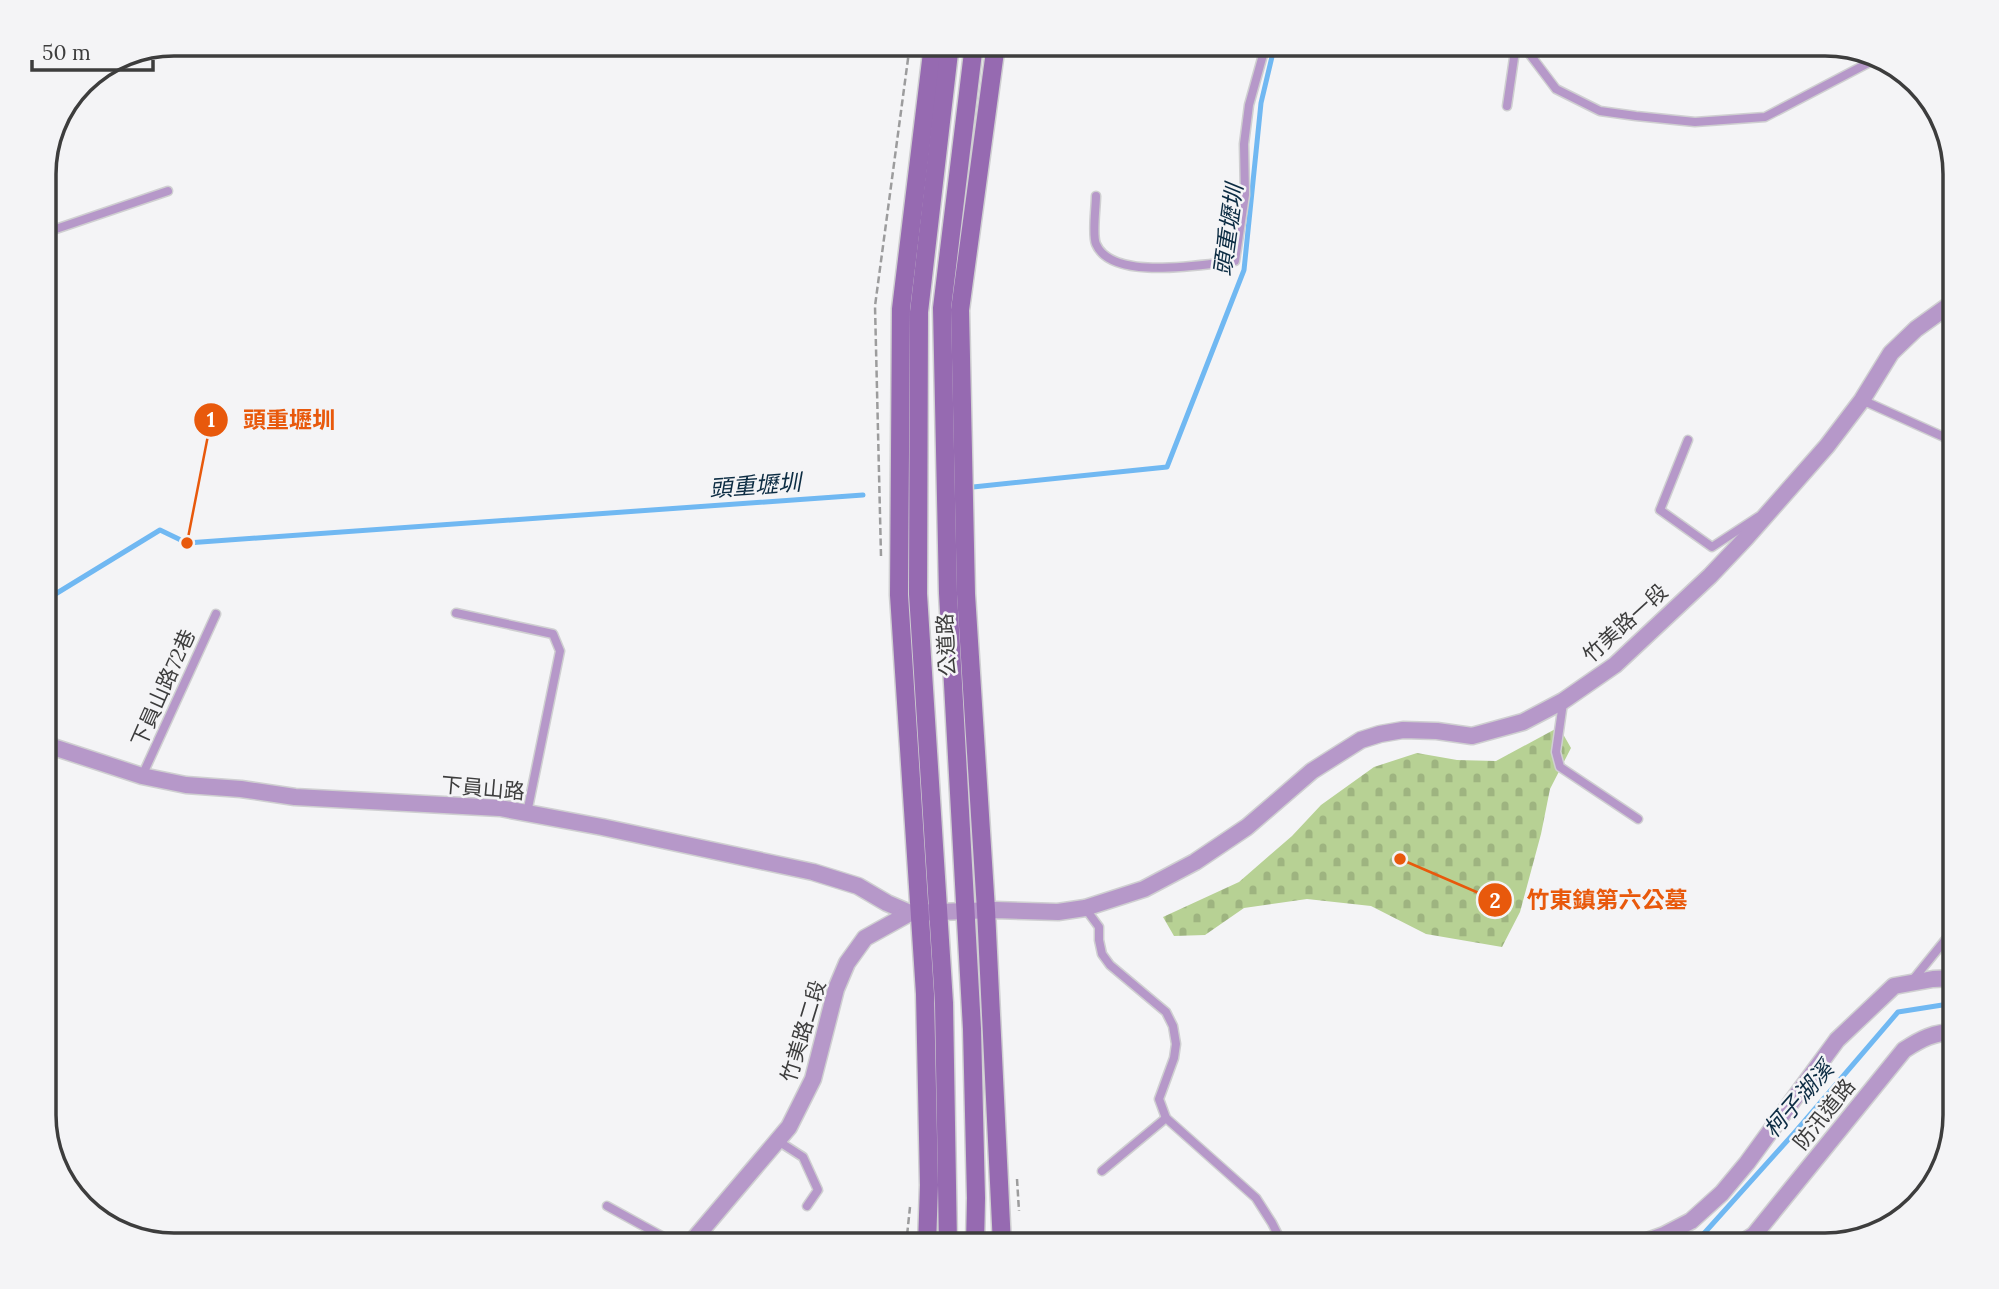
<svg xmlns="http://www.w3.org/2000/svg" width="1999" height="1289" viewBox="0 0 1999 1289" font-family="Lora,'Noto Sans TC',serif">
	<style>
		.cemetery { fill: url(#cemetery-stones) }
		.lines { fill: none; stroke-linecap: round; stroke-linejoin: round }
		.stream { stroke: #70b8f2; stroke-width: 5 }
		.lane-casing { stroke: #cfcfd1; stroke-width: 11 }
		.street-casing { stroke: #cfcfd1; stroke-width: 19 }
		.secondary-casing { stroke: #cfcfd1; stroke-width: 21 }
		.path { stroke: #9c9c9d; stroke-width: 2.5; stroke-dasharray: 7 3.5; stroke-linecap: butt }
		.lane { stroke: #b698c9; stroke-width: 8 }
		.street { stroke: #b698c9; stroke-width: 16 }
		.secondary { stroke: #966ab1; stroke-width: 18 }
		.labels { text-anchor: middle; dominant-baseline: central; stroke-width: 5; stroke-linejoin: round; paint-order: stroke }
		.street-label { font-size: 21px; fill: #3d3d3d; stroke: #f4f4f6 }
		.water-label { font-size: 23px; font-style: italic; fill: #0c2c43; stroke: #f4f4f6 }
		.rim { fill: none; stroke: #3d3d3d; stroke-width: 3.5 }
		.leader { fill: none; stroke: #e8590c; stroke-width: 2.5 }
		.callout-dot { fill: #e8590c; stroke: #f4f4f6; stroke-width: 2.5 }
		.mark-label { font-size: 21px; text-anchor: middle; font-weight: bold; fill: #fff }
		.callout-label { font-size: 23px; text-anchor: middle; font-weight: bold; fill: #e8590c; stroke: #f4f4f6; stroke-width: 5; stroke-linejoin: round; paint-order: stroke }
	</style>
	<defs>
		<pattern id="cemetery-stones" width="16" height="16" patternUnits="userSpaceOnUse" patternTransform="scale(1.75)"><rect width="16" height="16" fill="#b7d194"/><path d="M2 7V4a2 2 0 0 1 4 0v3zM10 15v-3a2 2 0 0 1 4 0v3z" fill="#9eb480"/></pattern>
	</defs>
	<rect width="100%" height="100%" fill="#f4f4f6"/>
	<polygon class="cemetery" points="1559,727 1571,748 1550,789 1541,834 1520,912 1502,947 1426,934 1371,906 1307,899 1244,908 1205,935 1174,936 1163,917 1239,882 1292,836 1321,805 1374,767 1417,753 1457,760 1496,761"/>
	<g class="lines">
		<g class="stream">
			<polyline points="973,487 1167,467 1244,270 1261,103 1275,44"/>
			<polyline points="44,601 160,530 187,543 863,495"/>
			<polyline points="1681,1245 1699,1239 1796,1131 1898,1012 1955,1003"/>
		</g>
		<defs>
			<g id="lane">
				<polyline points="1522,44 1556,89 1600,111 1636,116 1695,122 1765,117 1876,59"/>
				<polyline points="1507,106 1516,44"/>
				<path d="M1096 196C1096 207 1092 235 1096 244 1112 282 1203 264 1235 261L1245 195 1244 144 1249 105 1266 44"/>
				<polyline points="44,233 168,191"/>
				<polyline points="1862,400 1955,442"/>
				<polyline points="1688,440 1660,510 1712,547 1758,517"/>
				<polyline points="456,613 553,634 560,651 527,813"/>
				<polyline points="1563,703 1556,752 1560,767 1638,819"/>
				<polyline points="142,776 216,614"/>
				<polyline points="1085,908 1099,927 1099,940 1102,954 1110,965 1166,1012 1173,1026 1176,1044 1174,1058 1159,1099 1166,1118 1256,1198 1272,1223 1283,1245"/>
				<polyline points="1912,981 1955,928"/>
				<polyline points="778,1141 803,1157 818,1190 807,1206"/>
				<polyline points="1102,1171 1166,1118"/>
				<polyline points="607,1206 678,1245"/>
			</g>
			<g id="street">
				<polyline points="44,744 142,776 186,785 241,789 295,797 500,808 602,827 813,872 858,886 887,903 910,913"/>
				<polyline points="689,1245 789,1127 813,1079 836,989 847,963 865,938 910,913 995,910 1058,912 1085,908 1144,889 1195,862 1247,827 1312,771 1361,740 1380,734 1403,730 1437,731 1472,736 1523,722 1563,701 1615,665 1710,576 1746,538 1827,446 1862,400 1891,353 1916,329 1955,301"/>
				<polyline points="1636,1245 1664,1235 1691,1221 1722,1193 1747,1163 1837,1040 1894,986 1933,979 1955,978"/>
				<path d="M1739 1245 1754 1235 1904 1050C1921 1039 1934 1032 1955 1032"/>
			</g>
			<g id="secondary">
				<polyline points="974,44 942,308 948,593 972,1029 976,1198 975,1245"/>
				<polyline points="996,44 960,310 966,594 986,910 1002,1245"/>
				<polyline points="927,1245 929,1185 925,994 899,595 901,309 933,44"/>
				<polyline points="948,1245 944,1003 918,594 919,312 950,44"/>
			</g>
		</defs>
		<use href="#lane" class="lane-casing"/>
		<use href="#street" class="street-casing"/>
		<use href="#secondary" class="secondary-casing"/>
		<g class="path">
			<polyline points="881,556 875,306 910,44"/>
			<polyline points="1017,1179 1019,1211"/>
			<polyline points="906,1245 910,1207"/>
		</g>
		<use href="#lane" class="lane"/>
		<use href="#street" class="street"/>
		<use href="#secondary" class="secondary"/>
	</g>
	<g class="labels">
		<g class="street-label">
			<text transform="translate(1625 623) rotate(-42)">竹美路一段</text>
			<text transform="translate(946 645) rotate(-93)">公道路</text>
			<text transform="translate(163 688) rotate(-66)">下員山路72巷</text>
			<text transform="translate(483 788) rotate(5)">下員山路</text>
			<text transform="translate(803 1031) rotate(-73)">竹美路二段</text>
			<text transform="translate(1824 1114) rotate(-51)">防汛道路</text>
		</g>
		<g class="water-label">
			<text transform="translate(1228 230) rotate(-82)">頭重壢圳</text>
			<text transform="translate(755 485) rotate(-4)">頭重壢圳</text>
			<text transform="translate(1798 1099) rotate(-49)">柯子湖溪</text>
		</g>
	</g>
	<path d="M0 0H1999V1289H0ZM174 56H1825A118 118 0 0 1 1943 174V1115A118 118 0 0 1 1825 1233H174A118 118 0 0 1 56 1115V174A118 118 0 0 1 174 56Z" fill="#f4f4f6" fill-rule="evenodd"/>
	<path class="rim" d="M174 56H1825A118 118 0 0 1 1943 174V1115A118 118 0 0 1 1825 1233H174A118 118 0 0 1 56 1115V174A118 118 0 0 1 174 56Z"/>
	<path class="leader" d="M187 543L211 420M1400 859L1495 900"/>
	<g class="callout-dot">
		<circle cx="187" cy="543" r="7"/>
		<circle cx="1400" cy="859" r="7"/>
		<circle cx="211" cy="420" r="18"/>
		<circle cx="1495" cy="900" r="18"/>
	</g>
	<g class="mark-label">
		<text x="211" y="427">1</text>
		<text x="1495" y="908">2</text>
	</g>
	<g class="callout-label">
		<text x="289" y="428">頭重壢圳</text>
		<text x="1607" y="908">竹東鎮第六公墓</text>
	</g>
	<path d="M32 60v10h121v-10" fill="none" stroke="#3d3d3d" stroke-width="3.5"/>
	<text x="42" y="60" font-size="21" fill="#3d3d3d" stroke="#f4f4f6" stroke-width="5" paint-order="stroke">50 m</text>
</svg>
